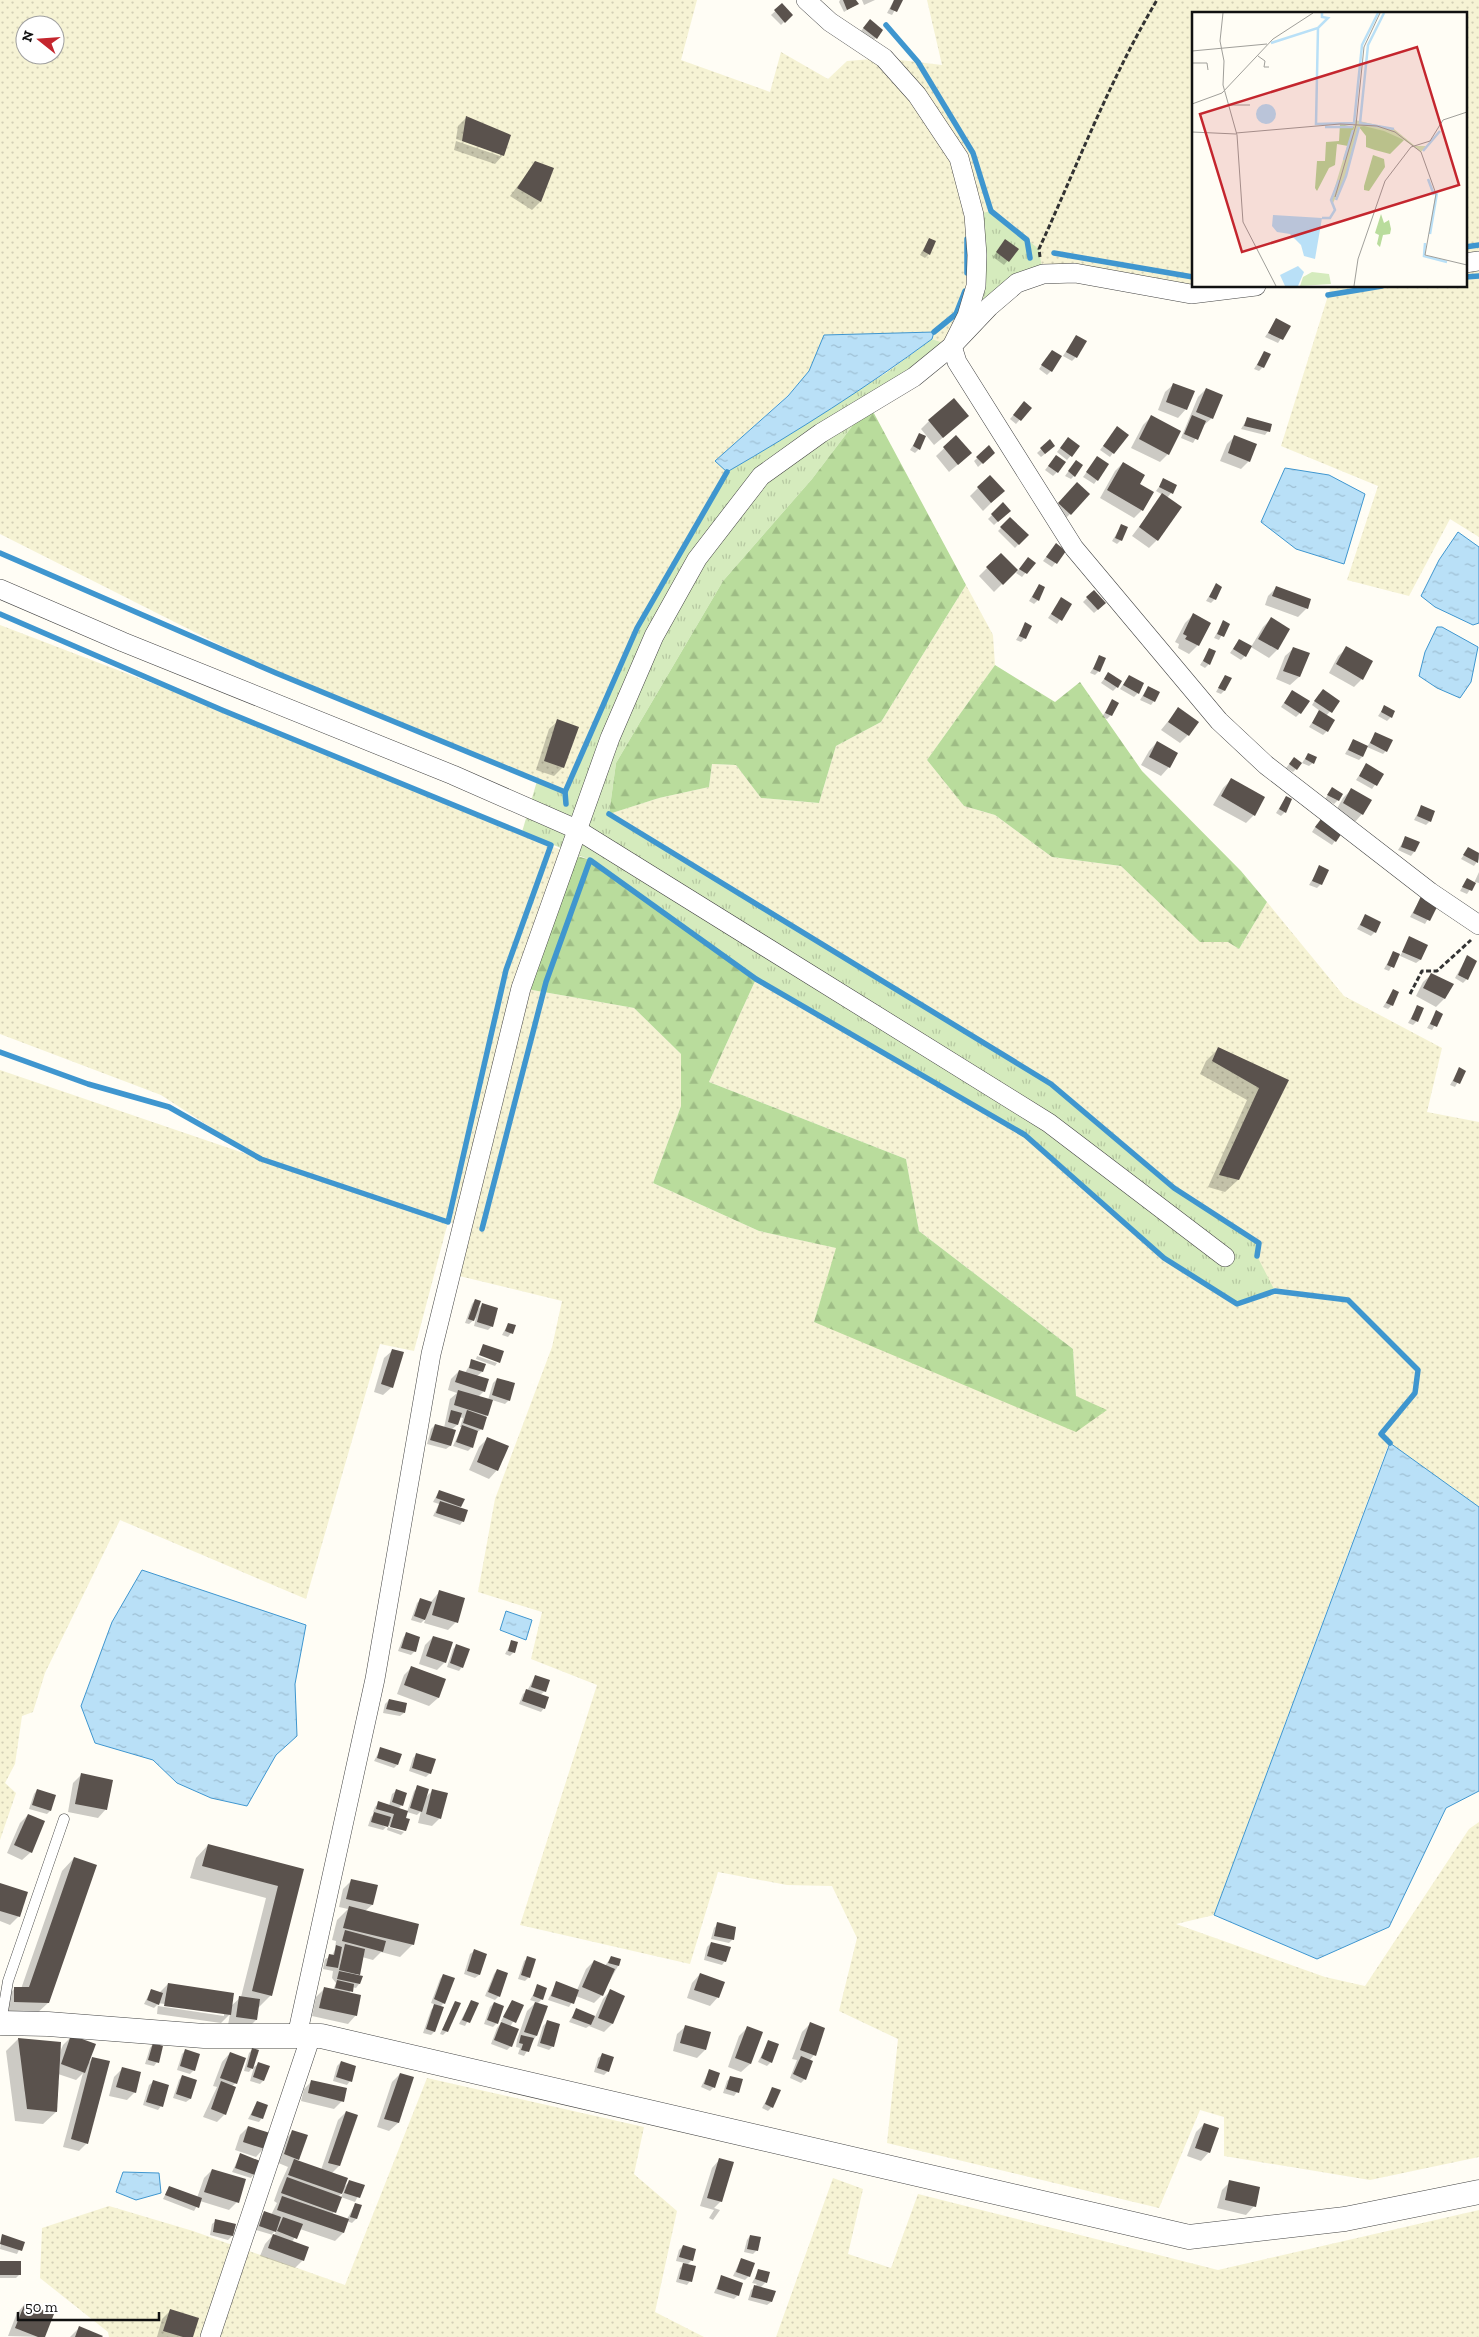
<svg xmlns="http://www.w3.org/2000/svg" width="1479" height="2337" viewBox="0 0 1479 2337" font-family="'Zilla Slab',serif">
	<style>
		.farmland { fill: url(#farmland-dots); fill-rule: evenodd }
		.grass { fill: url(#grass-tufts) }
		.forest { fill: url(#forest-firs) }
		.water { fill: url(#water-ripples); stroke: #3f96cf }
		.shadow { fill: #0003; fill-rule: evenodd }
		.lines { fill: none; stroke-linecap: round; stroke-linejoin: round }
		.stream { stroke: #3f96cf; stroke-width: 5.5 }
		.building { fill: #5a524d }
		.service-casing { stroke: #444; stroke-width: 11 }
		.minor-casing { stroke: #444; stroke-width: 20 }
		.tertiary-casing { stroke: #444; stroke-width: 25 }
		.path { stroke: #333; stroke-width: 3; stroke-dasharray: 5 2.5; stroke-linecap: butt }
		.service { stroke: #fff; stroke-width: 10 }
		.minor { stroke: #fff; stroke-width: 19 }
		.tertiary { stroke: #fff; stroke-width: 24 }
		.inset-river { fill: none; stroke: #b9e0f7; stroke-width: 2.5 }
		.inset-road { fill: none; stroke: #a09f9a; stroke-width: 1 }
		.view { fill: #c4262e; fill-opacity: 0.15; stroke: #c4262e; stroke-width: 2.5 }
		.inset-edge { fill: none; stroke: #111; stroke-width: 2.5 }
	</style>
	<defs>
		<pattern id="farmland-dots" width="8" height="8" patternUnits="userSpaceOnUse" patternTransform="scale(1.25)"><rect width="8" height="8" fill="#f6f3d4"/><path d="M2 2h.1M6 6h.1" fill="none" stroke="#d2cfb5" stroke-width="1.8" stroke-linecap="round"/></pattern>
		<pattern id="grass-tufts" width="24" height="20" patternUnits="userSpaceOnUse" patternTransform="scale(1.25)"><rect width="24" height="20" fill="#d5ebbd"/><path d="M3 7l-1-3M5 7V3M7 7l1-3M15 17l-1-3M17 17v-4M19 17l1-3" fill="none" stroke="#b6c8a1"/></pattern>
		<pattern id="forest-firs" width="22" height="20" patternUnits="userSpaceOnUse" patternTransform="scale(1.25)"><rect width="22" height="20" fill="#b9dc9c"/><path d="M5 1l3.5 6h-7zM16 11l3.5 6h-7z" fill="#9ebc85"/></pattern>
		<pattern id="water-ripples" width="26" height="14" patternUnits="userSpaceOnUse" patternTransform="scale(1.25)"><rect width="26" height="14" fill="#b9e0f7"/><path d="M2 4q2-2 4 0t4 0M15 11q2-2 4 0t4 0" fill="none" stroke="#9ebfd3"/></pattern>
	</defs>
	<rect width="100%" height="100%" fill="#fffdf5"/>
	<g class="farmland">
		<path d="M0 0H697L681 60 770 92 781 52 828 79 847 61 884 58 942 65 927 0H1479V537L1450 519 1409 596 1347 580 1378 486 1281 446 1331 286H1465V14H1193V286L1191 294 1043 274 1039 249 991 211 952 346 932 339 933 332 824 336 809 371 787 396 715 461 727 472 682 548 592 728 565 792 276 673 0 534ZM25 25H55V55H25Z"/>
		<polygon points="966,585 993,635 995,665 927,760 964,806 995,815 1052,857 1121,866 1200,942 1228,942 1239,949 1267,902 1344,996 1442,1048 1427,1112 1479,1122 1479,1507 1389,1443 1214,1915 1176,1924 1325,1977 1365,1986 1469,1829 1479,1822 1479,2157 1370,2180 1224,2156 1224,2117 1200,2110 1159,2208 887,2143 898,2039 839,2011 857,1938 832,1886 787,1885 718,1872 690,1964 520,1925 597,1685 531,1659 542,1612 478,1592 495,1499 552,1347 562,1301 451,1274 462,1224 448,1222 414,1351 380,1344 306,1599 120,1520 45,1673 33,1712 22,1716 15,1764 5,1783 16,1793 0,1840 0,1070 258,1158 161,1095 0,1034 0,625 222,710 568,853 521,988 634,1008 681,1054 681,1106 653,1183 759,1231 837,1248 814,1322 1076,1396 1073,1349 919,1231 906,1159 709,1082 756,979 1025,1135 1164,1258 1257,1256 1259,1243 1174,1188 1051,1084 609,814 659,798 709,787 712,764 736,765 761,798 819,803 836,746 881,722"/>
		<polygon points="427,2078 644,2127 634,2174 677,2211 655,2312 704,2337 109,2337 108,2332 40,2278 42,2228 109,2206 193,2231 345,2285"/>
		<polygon points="833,2178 863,2189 848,2254 891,2268 918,2194 1218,2270 1479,2210 1479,2337 776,2337"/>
	</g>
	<path class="grass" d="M991 211 1039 249 1043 274 1016 284 989 307 952 346 914 377 869 404 812 479 723 581 616 763 609 814 1051 1084 1174 1188 1259 1243 1257 1256 1275 1291 1237 1304 1164 1258 1025 1135 756 979 590 860 522 832 537 781 565 792 637 628 727 472 886 373 932 339 952 346C979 293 978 273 974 215Z"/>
	<g class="forest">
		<polygon points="869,404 966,585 881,722 836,746 819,803 761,798 736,765 712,764 709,787 659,798 609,814 616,763 723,581 812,479"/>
		<polygon points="995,665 1055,702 1080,682 1142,771 1241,871 1267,902 1239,949 1228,942 1200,942 1121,866 1052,857 995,815 964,806 927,760"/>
		<polygon points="568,853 590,860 756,979 709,1082 906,1159 919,1231 1073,1349 1076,1396 1107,1410 1076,1432 814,1322 836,1248 759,1231 653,1183 681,1106 681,1054 634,1008 521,988"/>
	</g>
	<g class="water">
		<path d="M934 332 932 339C867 387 798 431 727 472L715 461 788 396 809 371 824 335Z"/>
		<polygon points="1285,468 1329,475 1365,494 1344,564 1296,549 1261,522"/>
		<polygon points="1458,532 1479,547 1479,623 1473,625 1435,607 1421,596 1439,560"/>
		<polygon points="1437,627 1442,627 1478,647 1471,682 1460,698 1437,688 1419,676 1425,652"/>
		<polygon points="1390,1443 1479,1507 1479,1791 1446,1808 1389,1927 1317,1959 1214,1915"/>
		<polygon points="142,1570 306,1625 295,1684 297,1736 276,1755 247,1806 211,1798 177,1783 153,1760 95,1743 81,1706 112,1622"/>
		<polygon points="506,1611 532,1620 526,1640 500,1630"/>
		<polygon points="123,2172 159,2173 161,2193 136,2200 116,2192"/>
	</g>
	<g class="shadow">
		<polygon points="840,0 855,0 857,4 844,12 839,2"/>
		<polygon points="862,0 875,0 864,5"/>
		<polygon points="901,0 892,15 887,13 894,0"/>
		<polygon points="782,5 791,15 781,25 771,15"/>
		<polygon points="866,25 876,38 872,41 860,32"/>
		<polygon points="466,118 503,155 495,164 454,150 456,141 500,156 500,153 456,139 458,126"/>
		<polygon points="536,162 552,169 540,202 532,210 510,196"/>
		<polygon points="929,239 929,254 925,258 920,255"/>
		<polygon points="1002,245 1017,249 1004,265 993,257"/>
		<polygon points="1277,320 1289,326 1278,343 1265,337"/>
		<polygon points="1076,336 1076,357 1072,361 1063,356"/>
		<polygon points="1052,351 1051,371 1047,375 1039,369"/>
		<polygon points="1264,353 1263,367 1259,371 1254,369"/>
		<polygon points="1174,384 1186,409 1178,418 1158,410 1165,392"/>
		<polygon points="1206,389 1212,418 1203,426 1193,443 1181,438 1198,397"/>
		<polygon points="1020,407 1030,408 1016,424 1010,419"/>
		<polygon points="1151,417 1168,454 1160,462 1131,448 1143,425"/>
		<polygon points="1247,419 1268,431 1265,435 1241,429"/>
		<polygon points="929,421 959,424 934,445 921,429"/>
		<polygon points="1114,432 1113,453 1110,457 1100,450"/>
		<polygon points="920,434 919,449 915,453 910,450"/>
		<polygon points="1235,436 1249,461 1241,469 1220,461 1227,444"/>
		<polygon points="956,437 962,461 949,472 936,456"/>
		<polygon points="1050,441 1050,450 1041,457 1037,453"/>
		<polygon points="1064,443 1078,447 1067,460 1057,452"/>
		<polygon points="989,447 993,453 978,467 974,461"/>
		<polygon points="1097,458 1097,480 1094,484 1083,477"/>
		<polygon points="1053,460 1057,472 1053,476 1045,470"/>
		<polygon points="1123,463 1138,484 1142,510 1134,518 1100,498 1115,471"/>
		<polygon points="1073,465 1074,476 1071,479 1065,476"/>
		<polygon points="1164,480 1171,493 1167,498 1157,540 1149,548 1132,536 1163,495 1156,491"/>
		<polygon points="978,488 995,499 983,511 970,496"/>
		<polygon points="1069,492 1070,514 1062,522 1051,512"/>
		<polygon points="1003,504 1009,511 994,525 988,519"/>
		<polygon points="1010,519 1027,535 1015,548 998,531"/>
		<polygon points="1122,525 1121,540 1117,544 1112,541"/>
		<polygon points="1052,549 1065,551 1052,567 1043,561"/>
		<polygon points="1001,554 1016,570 994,592 979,576"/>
		<polygon points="1025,562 1034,563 1022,577 1016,573"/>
		<polygon points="1039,585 1038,600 1034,604 1029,601"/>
		<polygon points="1216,585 1215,599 1211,603 1206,601"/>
		<polygon points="1276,588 1307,608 1298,617 1265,605 1268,596"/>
		<polygon points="1094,591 1105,603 1094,613 1083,602"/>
		<polygon points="1061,599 1070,605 1057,624 1048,618"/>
		<polygon points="1193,615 1209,623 1198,645 1189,654 1178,648 1179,644 1175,642 1185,623"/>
		<polygon points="1271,619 1289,629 1277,650 1269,658 1251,647 1263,627"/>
		<polygon points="1223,622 1228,624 1219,640 1214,638"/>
		<polygon points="1026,624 1025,638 1021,642 1016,640"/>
		<polygon points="1239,640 1245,656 1241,660 1230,653"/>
		<polygon points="1294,648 1308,654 1299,677 1290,685 1276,679 1285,656"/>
		<polygon points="1347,648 1362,679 1354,687 1329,673 1338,656"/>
		<polygon points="1210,649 1209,664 1205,668 1200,665"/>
		<polygon points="1100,657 1099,671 1095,675 1090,673"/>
		<polygon points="1108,674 1117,687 1113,691 1101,683"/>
		<polygon points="1129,676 1138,693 1134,697 1120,689"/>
		<polygon points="1225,676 1224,691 1221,694 1216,692"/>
		<polygon points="1148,687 1154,701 1151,705 1140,700"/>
		<polygon points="1292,691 1300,713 1296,717 1281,707"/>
		<polygon points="1319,694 1338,702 1326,716 1327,731 1323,735 1309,727 1320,711 1312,705"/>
		<polygon points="1112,701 1111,715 1107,719 1102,717"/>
		<polygon points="1384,707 1391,717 1387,721 1378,716"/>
		<polygon points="1178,709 1188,735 1180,743 1161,730"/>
		<polygon points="558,721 563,767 554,776 536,770 549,729"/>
		<polygon points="1376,733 1386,751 1383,754 1367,747"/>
		<polygon points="1353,740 1362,757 1359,760 1345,754"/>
		<polygon points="1157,742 1177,753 1169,767 1161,776 1141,765 1149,751"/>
		<polygon points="1308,754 1313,763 1309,766 1302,763"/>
		<polygon points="1290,763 1296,769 1293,772 1286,768"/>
		<polygon points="1366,765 1383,774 1372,789 1356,780"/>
		<polygon points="1231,780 1254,815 1246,823 1213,805 1223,788"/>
		<polygon points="1332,789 1338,800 1334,804 1325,799"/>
		<polygon points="1352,789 1362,814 1354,823 1335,812 1343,798"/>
		<polygon points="1286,797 1285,812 1281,816 1276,813"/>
		<polygon points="1421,807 1430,821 1426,825 1414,820"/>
		<polygon points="1317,824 1335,841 1332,845 1312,832"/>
		<polygon points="1406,837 1414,852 1411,856 1398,850"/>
		<polygon points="1468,849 1479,854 1479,859 1474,866 1461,859"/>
		<polygon points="1320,867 1321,884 1317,888 1309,885"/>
		<polygon points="1479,872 1479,883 1475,882 1467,894 1460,891 1467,879 1474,883"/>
		<polygon points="1422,896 1437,903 1425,924 1410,917"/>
		<polygon points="1365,916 1375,932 1371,936 1357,929"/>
		<polygon points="1410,938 1426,946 1420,960 1416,963 1398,955 1389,971 1384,969 1393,953 1400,956"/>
		<polygon points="1467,957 1467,979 1463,983 1455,978"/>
		<polygon points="1432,974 1444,999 1436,1007 1416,996 1423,982"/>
		<polygon points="1393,991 1392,1005 1388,1009 1383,1007"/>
		<polygon points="1418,1006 1417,1021 1413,1025 1408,1023"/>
		<polygon points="1437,1012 1442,1014 1432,1030 1427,1028"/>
		<polygon points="1219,1048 1287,1080 1238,1180 1225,1192 1208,1187 1247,1100 1200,1074 1206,1061"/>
		<polygon points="1459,1069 1464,1071 1455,1087 1450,1085"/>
		<polygon points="475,1300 477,1310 483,1304 492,1326 488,1330 474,1326 476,1318 469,1324 465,1323 472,1304"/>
		<polygon points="508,1324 511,1333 508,1337 502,1335"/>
		<polygon points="393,1350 392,1387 383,1395 374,1392 384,1358"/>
		<polygon points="477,1356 497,1363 495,1366 476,1359"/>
		<polygon points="472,1361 482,1372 477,1376 484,1391 478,1397 488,1400 493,1383 497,1379 509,1400 505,1404 492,1400 482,1429 477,1432 472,1447 468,1451 453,1446 462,1427 460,1427 463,1418 459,1417 457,1425 451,1430 454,1431 450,1446 446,1449 427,1444 431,1429 435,1425 444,1428 450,1399 457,1393 448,1390 451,1379 459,1371 465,1373"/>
		<polygon points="488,1438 497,1470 489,1479 469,1470 479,1447"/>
		<polygon points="439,1491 460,1506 458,1508 463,1521 460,1525 433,1516 439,1504 433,1502"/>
		<polygon points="440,1591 456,1622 448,1630 424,1623 426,1618 421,1623 411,1620 417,1603 420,1600 430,1603"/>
		<polygon points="406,1634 415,1651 411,1655 398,1651 403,1638"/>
		<polygon points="433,1637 445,1662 437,1670 419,1664 425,1645"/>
		<polygon points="512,1641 514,1652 510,1656 505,1654"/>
		<polygon points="457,1645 462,1667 459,1671 447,1667 453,1649"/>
		<polygon points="412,1667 445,1679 438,1698 429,1706 397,1694 404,1675"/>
		<polygon points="535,1676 545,1691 540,1695 544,1708 541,1712 519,1704 523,1694 527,1691"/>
		<polygon points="389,1700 404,1713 400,1716 383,1713 385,1704"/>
		<polygon points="381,1748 397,1765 394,1768 374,1761"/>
		<polygon points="417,1754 430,1773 426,1777 409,1771 413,1758"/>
		<polygon points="82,1774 106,1809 98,1818 68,1812 73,1783"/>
		<polygon points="418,1787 425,1798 433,1790 440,1818 432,1826 418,1823 421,1811 417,1815 407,1812 404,1819 408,1820 405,1831 384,1824 383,1826 386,1827 383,1830 368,1826 371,1817 375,1813 373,1812 375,1807 379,1803 389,1806 392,1794 396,1791 402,1805 398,1809 407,1812 414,1791"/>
		<polygon points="37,1790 50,1811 47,1814 29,1809 34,1794"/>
		<polygon points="28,1815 31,1852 22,1860 7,1853 20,1823"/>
		<polygon points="388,1827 404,1832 401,1835 387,1830"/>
		<path d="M208 1845 302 1870 271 1995 257 2009 256 2020 248 2028 228 2025 230 2014 221 2023 157 2014 158 2004 154 2008 144 2004 151 1990 159 1993 168 1984 231 2006 241 1997 266 1898 190 1878 196 1858ZM158 2003 224 2013V2016L158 2006Z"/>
		<polygon points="74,1858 48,2003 35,2015 2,2014 2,2001 15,1988 21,1989 62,1871"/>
		<polygon points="352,1880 376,1886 372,1905 365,1911 413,1944 400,1957 381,1952 373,1960 362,1957 356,1976 359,1984 356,1988 352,1987 349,1994 356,2015 348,2024 312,2016 316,1997 324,1989 333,1990 336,1983 332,1978 333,1971 323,1969 325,1959 332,1956 335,1949 336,1941 332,1940 337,1920 348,1909 339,1907 343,1889"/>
		<polygon points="0,1884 19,1916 10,1925 0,1921"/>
		<polygon points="718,1924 733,1939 729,1943 711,1939 714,1928"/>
		<polygon points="711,1943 725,1961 722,1965 704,1960 707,1947"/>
		<polygon points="474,1951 479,1975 475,1978 464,1974 470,1954"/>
		<polygon points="611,1957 619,1960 618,1966 602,1995 594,2003 576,1996 569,2007 548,2000 556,1983 577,1990 586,1969 594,1961 605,1966"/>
		<polygon points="528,1958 529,1977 525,1981 518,1979 524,1961"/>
		<polygon points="497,1970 499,1996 495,2000 485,1996 494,1974"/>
		<polygon points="700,1974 718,1997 710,2006 687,1998 692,1983"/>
		<polygon points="443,1975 444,2003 440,2007 434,2032 431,2035 423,2033 431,2010 436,2005 431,2003 440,1979"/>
		<polygon points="538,1986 542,1999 537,2004 536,2036 524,2056 518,2054 520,2048 516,2047 517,2040 527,2011 536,2002 530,2000"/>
		<polygon points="611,1990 612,2024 604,2032 589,2026 586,2028 569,2022 576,2010 595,2017 603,1999"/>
		<polygon points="471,2001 477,2004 465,2026 459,2024"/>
		<polygon points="512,2001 522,2006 510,2027 511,2046 507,2050 491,2044 497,2028 502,2022 501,2021"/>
		<polygon points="455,2003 447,2031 443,2035 440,2034"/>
		<polygon points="494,2003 497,2023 493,2027 484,2024 490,2007"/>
		<polygon points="547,2022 553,2046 549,2050 537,2046 543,2026"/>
		<polygon points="810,2024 814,2055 809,2061 805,2079 801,2083 790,2078 797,2060 792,2059 802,2032"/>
		<polygon points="686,2026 705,2050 697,2058 673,2051 677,2034"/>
		<polygon points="748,2027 762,2033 750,2064 741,2072 728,2067 739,2036"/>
		<polygon points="72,2036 87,2064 93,2058 87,2143 79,2151 63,2147 83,2073 76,2080 58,2074 56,2112 43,2124 15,2121 6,2051 18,2039 59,2043 59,2055 63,2045"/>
		<polygon points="769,2041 771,2062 767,2066 758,2062"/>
		<polygon points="153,2044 157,2062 154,2066 145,2064 150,2048"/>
		<polygon points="253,2049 252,2068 249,2072 244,2071 249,2053"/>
		<polygon points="185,2051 194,2070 190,2074 177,2070 182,2054"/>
		<polygon points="230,2053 236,2083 232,2086 225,2114 217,2122 203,2117 217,2087 213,2086 222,2062"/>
		<polygon points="602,2055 608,2071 604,2075 594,2072 598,2058"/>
		<polygon points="341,2062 350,2081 347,2085 333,2081 337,2066"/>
		<polygon points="258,2064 263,2081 260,2084 250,2081 254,2067"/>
		<polygon points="122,2069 135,2092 127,2100 109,2096 114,2077"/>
		<polygon points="709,2071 714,2087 710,2091 701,2087"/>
		<polygon points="400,2074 413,2078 398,2123 389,2131 377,2127 392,2082"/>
		<polygon points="182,2076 196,2080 190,2099 186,2102 173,2098 179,2080"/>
		<polygon points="731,2077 737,2092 734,2096 723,2093 727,2081"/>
		<polygon points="312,2081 342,2101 334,2109 301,2101 304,2089"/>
		<polygon points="153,2082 161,2106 158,2110 143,2105 149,2085"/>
		<polygon points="773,2088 772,2107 768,2111 762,2108"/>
		<polygon points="257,2102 262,2118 259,2122 248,2119"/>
		<path d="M346 2112 356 2116 339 2166 331 2174 343 2188 349 2182 363 2186 355 2202 341 2197 344 2191 338 2197 333 2214 347 2219 355 2205 360 2206 356 2219 352 2223 347 2221 343 2233 335 2241 300 2229 292 2242 303 2260 295 2268 260 2256 265 2244 273 2235 256 2230 261 2216 264 2213 271 2215 277 2203 274 2201 279 2187 288 2167 276 2162 285 2140 293 2131 298 2159 296 2161 321 2170 338 2120ZM277 2229 274 2236 271 2235Z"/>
		<polygon points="1204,2124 1209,2152 1201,2161 1187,2156 1196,2132"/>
		<polygon points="248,2127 264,2148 256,2157 235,2150 240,2135"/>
		<polygon points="240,2155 254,2174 251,2178 232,2172"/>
		<polygon points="720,2159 721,2201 714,2208 720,2210 713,2220 709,2218 714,2210 700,2206 712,2168"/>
		<polygon points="212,2170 237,2202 229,2210 200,2201 194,2211 163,2199 169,2187 197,2198 204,2178"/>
		<polygon points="1230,2182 1254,2206 1246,2215 1217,2208 1222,2190"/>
		<polygon points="216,2221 234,2225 232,2236 228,2240 210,2235 212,2224"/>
		<polygon points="2,2235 23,2242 17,2254 0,2249"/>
		<polygon points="750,2236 757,2250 753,2254 744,2252 747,2240"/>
		<polygon points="683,2246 692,2260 687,2265 690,2281 687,2285 676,2282 680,2268 685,2263 676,2261 679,2250"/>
		<polygon points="741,2259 749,2276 745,2280 733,2276"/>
		<polygon points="0,2262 20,2274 16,2278 0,2278"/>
		<polygon points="759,2270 766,2282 760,2288 771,2302 767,2305 748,2300 751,2290 757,2284 752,2283"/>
		<polygon points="721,2277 738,2295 734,2299 714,2293"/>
		<polygon points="25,2304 44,2337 8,2336 17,2313"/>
		<polygon points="170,2311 192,2337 157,2337 162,2319"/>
		<polygon points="79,2328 101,2337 70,2337"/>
	</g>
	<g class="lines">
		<g class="stream">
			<polyline points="886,25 918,62 973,153 991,211 1027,240 1030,258"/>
			<polyline points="967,239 967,273"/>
			<polyline points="1465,247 1479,245"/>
			<polyline points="1054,253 1193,277"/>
			<polyline points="1465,277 1479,276"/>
			<polyline points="1328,295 1382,286"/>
			<polyline points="934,332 956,314 965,291"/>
			<polyline points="0,553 276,673 565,792 637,628 727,472"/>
			<polyline points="0,614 222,710 551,845 506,970 448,1222 261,1159 169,1107 88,1084 0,1052"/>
			<polyline points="565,792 566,804"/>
			<polyline points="609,814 1051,1084 1174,1188 1259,1243 1257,1256"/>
			<polyline points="482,1229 546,982 590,860 756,979 1025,1135 1164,1258 1237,1304 1275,1291 1348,1300 1418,1370 1415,1393 1381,1434 1390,1443"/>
		</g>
	</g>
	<g class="building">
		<polygon points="843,0 856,0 859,4 847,10"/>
		<polygon points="894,0 903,0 897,12 890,9"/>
		<polygon points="782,3 793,15 785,23 774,10"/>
		<polygon points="870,19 883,30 877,39 863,28"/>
		<polygon points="466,116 511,135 504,156 462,141"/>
		<polygon points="535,161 554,168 541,202 517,188"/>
		<polygon points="929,238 936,241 930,255 923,251"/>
		<polygon points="1005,239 1019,249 1009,262 996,252"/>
		<polygon points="1276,318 1291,326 1283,340 1268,333"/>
		<polygon points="1076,335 1087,341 1077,358 1066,352"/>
		<polygon points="1052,350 1062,356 1052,372 1041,365"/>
		<polygon points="1264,351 1271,354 1264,368 1257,365"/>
		<polygon points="1173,383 1195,391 1187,410 1166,402"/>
		<polygon points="1206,388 1223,395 1213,419 1196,412"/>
		<polygon points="954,398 969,416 943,438 928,420"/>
		<polygon points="1024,401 1032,408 1021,421 1013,415"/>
		<polygon points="1151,415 1181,431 1169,455 1139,439"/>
		<polygon points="1192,415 1206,421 1198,440 1184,434"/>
		<polygon points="1247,417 1272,424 1270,432 1244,426"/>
		<polygon points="1117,426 1129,435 1114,454 1103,446"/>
		<polygon points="919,433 926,436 920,450 913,446"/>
		<polygon points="956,435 972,453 958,465 943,447"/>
		<polygon points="1234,435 1257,444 1250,462 1228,453"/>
		<polygon points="1068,437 1080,446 1072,457 1060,448"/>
		<polygon points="1050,439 1055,446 1045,454 1040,448"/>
		<polygon points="989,445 995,453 983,464 976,457"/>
		<polygon points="1056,455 1066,462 1058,473 1048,466"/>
		<polygon points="1097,456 1109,464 1098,481 1086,472"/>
		<polygon points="1076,460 1083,465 1075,477 1068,471"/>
		<polygon points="1123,462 1145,475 1140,484 1154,492 1143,511 1107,490"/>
		<polygon points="990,475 1005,491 991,503 977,487"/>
		<polygon points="1163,478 1177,485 1173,494 1159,487"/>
		<polygon points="1077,482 1090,494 1071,515 1058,503"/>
		<polygon points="1162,493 1182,507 1158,541 1139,527"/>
		<polygon points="1003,502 1011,511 998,522 991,514"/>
		<polygon points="1010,517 1029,535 1019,545 1000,527"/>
		<polygon points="1121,524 1128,527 1122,541 1115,538"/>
		<polygon points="1056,543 1066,551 1057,564 1046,557"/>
		<polygon points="1001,553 1018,570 1003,585 986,567"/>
		<polygon points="1028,557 1036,563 1027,574 1019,569"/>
		<polygon points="1216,583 1222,587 1216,600 1209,597"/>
		<polygon points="1039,584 1045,587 1039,601 1032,597"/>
		<polygon points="1276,586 1311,599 1308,609 1272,596"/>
		<polygon points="1094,590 1106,603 1098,610 1086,597"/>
		<polygon points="1061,597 1072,604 1062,621 1051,614"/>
		<polygon points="1193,613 1211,623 1199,646 1185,639 1187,636 1183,634"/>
		<polygon points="1271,617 1290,629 1278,650 1258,639"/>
		<polygon points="1223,620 1230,624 1224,637 1217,634"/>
		<polygon points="1025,622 1032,626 1026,639 1019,636"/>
		<polygon points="1239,639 1252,646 1246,657 1233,649"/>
		<polygon points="1346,646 1373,661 1363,680 1336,664"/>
		<polygon points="1293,647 1310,653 1300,677 1283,671"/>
		<polygon points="1209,648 1216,651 1210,665 1203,661"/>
		<polygon points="1099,655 1106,658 1100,672 1093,669"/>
		<polygon points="1108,672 1122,681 1118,688 1104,679"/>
		<polygon points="1129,675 1144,683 1139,694 1123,685"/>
		<polygon points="1225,675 1232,678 1225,691 1218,688"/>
		<polygon points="1148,686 1160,692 1155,702 1143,696"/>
		<polygon points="1323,689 1340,701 1332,713 1314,701"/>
		<polygon points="1292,690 1310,701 1301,714 1284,703"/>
		<polygon points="1112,699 1119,703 1112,716 1105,713"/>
		<polygon points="1384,705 1395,711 1392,718 1381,712"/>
		<polygon points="1178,707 1199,722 1189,736 1168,722"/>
		<polygon points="1319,710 1335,720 1328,732 1312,723"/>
		<polygon points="557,719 579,727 564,768 544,761"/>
		<polygon points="1375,732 1393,740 1387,752 1370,743"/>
		<polygon points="1353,739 1368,746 1363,757 1348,750"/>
		<polygon points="1157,741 1178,753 1170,768 1149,757"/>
		<polygon points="1308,753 1317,757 1314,764 1305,759"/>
		<polygon points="1294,757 1302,763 1297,770 1289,764"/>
		<polygon points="1366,763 1384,774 1377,786 1359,776"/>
		<polygon points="1231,778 1265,797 1255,816 1221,796"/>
		<polygon points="1332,787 1343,794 1339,801 1327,795"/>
		<polygon points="1351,788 1372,800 1363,815 1343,803"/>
		<polygon points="1286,796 1292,799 1286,813 1279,809"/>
		<polygon points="1421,805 1435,811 1431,822 1417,816"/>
		<polygon points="1321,819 1342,833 1336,842 1315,827"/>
		<polygon points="1405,836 1420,842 1415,852 1401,847"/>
		<polygon points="1468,847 1479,853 1478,863 1463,855"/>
		<polygon points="1319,865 1329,870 1322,885 1312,881"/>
		<polygon points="1467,878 1476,883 1472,891 1462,887"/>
		<polygon points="1422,894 1439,903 1430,921 1413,913"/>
		<polygon points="1365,914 1381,922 1376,933 1360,925"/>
		<polygon points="1409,936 1428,945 1421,960 1402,952"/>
		<polygon points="1393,951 1400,954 1394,968 1387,965"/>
		<polygon points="1467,955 1477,961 1468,980 1458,975"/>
		<polygon points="1431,973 1454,984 1445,999 1423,988"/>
		<polygon points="1393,989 1399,992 1393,1006 1386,1003"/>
		<polygon points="1417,1005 1424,1008 1418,1022 1411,1019"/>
		<polygon points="1436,1010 1443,1014 1437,1027 1430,1024"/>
		<polygon points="1218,1047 1289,1080 1239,1180 1219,1175 1259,1088 1212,1061"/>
		<polygon points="1459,1067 1466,1071 1460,1084 1453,1081"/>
		<polygon points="475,1299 481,1301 474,1321 468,1319"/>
		<polygon points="482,1303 498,1308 493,1327 477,1322"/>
		<polygon points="508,1323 516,1325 513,1334 505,1331"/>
		<polygon points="483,1344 504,1351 500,1363 479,1355"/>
		<polygon points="392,1349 404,1352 393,1388 381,1384"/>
		<polygon points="471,1359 486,1364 483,1372 469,1368"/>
		<polygon points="459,1370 489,1379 485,1392 455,1382"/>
		<polygon points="497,1378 515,1383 510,1401 492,1395"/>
		<polygon points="458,1390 493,1400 488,1416 454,1405"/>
		<polygon points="451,1410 462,1413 458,1425 448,1422"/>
		<polygon points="467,1410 487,1417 483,1430 463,1423"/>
		<polygon points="435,1424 456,1430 451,1446 430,1440"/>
		<polygon points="462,1425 478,1431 473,1448 456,1442"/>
		<polygon points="487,1437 509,1446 498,1471 477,1462"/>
		<polygon points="439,1490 465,1499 461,1507 436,1498"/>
		<polygon points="440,1501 468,1510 464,1522 436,1513"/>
		<polygon points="439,1590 465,1598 458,1623 432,1615"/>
		<polygon points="420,1598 432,1602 425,1620 414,1616"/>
		<polygon points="406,1632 420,1637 416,1652 401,1648"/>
		<polygon points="433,1636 453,1642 446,1663 426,1656"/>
		<polygon points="511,1640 518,1642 515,1653 508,1651"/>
		<polygon points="456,1644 470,1649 463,1668 450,1663"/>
		<polygon points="411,1666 446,1679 439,1698 404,1685"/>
		<polygon points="535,1675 550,1680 546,1692 531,1687"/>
		<polygon points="526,1689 549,1697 545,1709 522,1701"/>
		<polygon points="389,1699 407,1703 405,1713 386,1709"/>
		<polygon points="380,1747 402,1754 398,1765 377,1758"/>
		<polygon points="416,1753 436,1759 431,1774 412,1768"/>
		<polygon points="81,1773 113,1780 107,1810 75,1804"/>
		<polygon points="417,1785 429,1789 422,1812 410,1808"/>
		<polygon points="37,1789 56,1795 51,1811 32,1805"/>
		<polygon points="396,1789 407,1793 403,1806 392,1802"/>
		<polygon points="432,1789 448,1793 441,1819 426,1814"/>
		<polygon points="378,1801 408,1811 406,1818 410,1819 406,1831 390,1827 394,1814 376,1809"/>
		<polygon points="374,1812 391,1817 388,1827 371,1822"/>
		<polygon points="28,1814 45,1821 32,1853 14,1845"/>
		<polygon points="208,1844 304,1869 272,1996 252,1991 278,1886 202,1866"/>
		<polygon points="74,1857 97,1865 49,2003 14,2002 14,1987 29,1987"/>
		<polygon points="351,1879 378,1885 373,1905 346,1899"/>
		<polygon points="0,1883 28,1892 20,1917 0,1911"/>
		<polygon points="349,1906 419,1924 414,1945 343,1928"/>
		<polygon points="717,1922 736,1927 734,1940 714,1936"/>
		<polygon points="345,1930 386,1941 383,1952 342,1941"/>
		<polygon points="711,1942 731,1947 726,1962 707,1956"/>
		<polygon points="345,1944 365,1949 360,1975 339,1970"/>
		<polygon points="336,1945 342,1947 338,1968 326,1966 329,1954 334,1955"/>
		<polygon points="474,1949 487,1954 480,1975 467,1971"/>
		<polygon points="527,1956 536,1959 530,1978 521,1975"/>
		<polygon points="611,1956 621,1959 619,1966 608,1963"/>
		<polygon points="594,1960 615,1969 603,1996 582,1987"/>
		<polygon points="497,1969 508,1973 500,1997 488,1992"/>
		<polygon points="339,1971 363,1976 360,1984 337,1979"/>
		<polygon points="700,1973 725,1982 719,1998 694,1990"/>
		<polygon points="443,1974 455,1978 445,2004 434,1999"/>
		<polygon points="337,1980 354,1984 353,1992 335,1988"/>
		<polygon points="556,1981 579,1990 574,2004 551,1996"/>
		<polygon points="168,1983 234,1993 231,2015 164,2006"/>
		<polygon points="537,1984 547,1988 543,2000 533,1996"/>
		<polygon points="324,1987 361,1995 357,2016 319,2008"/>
		<polygon points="151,1989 163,1993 159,2005 147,2000"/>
		<polygon points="610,1989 625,1996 613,2024 598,2018"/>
		<polygon points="239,1996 260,1999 257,2020 236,2017"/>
		<polygon points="471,2000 479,2003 470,2023 462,2020"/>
		<polygon points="512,2000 524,2005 516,2023 503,2017"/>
		<polygon points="455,2001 461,2003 448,2032 442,2030"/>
		<polygon points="494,2002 504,2006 498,2024 487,2020"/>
		<polygon points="535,2002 548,2006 537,2036 524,2032"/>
		<polygon points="434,2004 444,2007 435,2032 426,2029"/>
		<polygon points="576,2008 595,2016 591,2025 572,2018"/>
		<polygon points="547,2020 560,2024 554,2047 540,2043"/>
		<polygon points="501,2022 519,2029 512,2047 494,2040"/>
		<polygon points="810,2022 825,2028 816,2056 800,2050"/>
		<polygon points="685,2025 711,2032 706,2050 680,2043"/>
		<polygon points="747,2026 763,2032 751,2064 735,2058"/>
		<polygon points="71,2035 96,2044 85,2073 61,2064"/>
		<polygon points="521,2035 534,2038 529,2052 521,2050 523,2044 519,2043"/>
		<polygon points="18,2038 61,2042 57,2112 27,2109"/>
		<polygon points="768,2040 779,2044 772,2063 761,2058"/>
		<polygon points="153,2043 163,2046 159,2063 148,2060"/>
		<polygon points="252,2048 259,2050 253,2069 247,2067"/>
		<polygon points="185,2049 200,2054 195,2071 180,2066"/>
		<polygon points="230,2052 246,2058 237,2084 220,2078"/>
		<polygon points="602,2053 614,2057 609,2072 597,2068"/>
		<polygon points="801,2056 813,2061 806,2080 793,2074"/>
		<polygon points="92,2057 110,2061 88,2144 71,2139"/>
		<polygon points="341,2061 356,2066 352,2082 336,2077"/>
		<polygon points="258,2062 270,2066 264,2081 253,2077"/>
		<polygon points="122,2067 141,2072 136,2093 116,2087"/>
		<polygon points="709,2069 720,2073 715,2088 704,2084"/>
		<polygon points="400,2073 414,2077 399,2123 384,2119"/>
		<polygon points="182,2075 197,2080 191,2099 176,2094"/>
		<polygon points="730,2076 743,2079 739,2093 726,2089"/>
		<polygon points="153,2080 169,2085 163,2107 146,2102"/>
		<polygon points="311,2080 347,2088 344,2102 308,2093"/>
		<polygon points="221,2081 236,2087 226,2115 211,2109"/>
		<polygon points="772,2087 781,2090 773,2108 765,2104"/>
		<polygon points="257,2101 268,2105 263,2119 251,2115"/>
		<polygon points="346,2111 358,2115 340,2166 328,2163"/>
		<polygon points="1204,2123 1219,2128 1210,2153 1195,2148"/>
		<polygon points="248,2126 270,2133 265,2149 243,2142"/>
		<polygon points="292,2130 308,2135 299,2160 284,2154"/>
		<polygon points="240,2153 260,2161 255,2175 235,2168"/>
		<polygon points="719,2158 734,2162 722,2202 707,2198"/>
		<polygon points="294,2159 348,2178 342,2194 288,2175"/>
		<polygon points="212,2169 246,2179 239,2203 204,2192"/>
		<polygon points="287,2177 342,2197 336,2213 281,2193"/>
		<polygon points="349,2180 365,2185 360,2198 344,2193"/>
		<polygon points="1229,2180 1260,2187 1256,2207 1225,2200"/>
		<polygon points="169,2186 202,2198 199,2208 165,2195"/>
		<polygon points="282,2196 349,2219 344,2233 277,2210"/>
		<polygon points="355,2203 362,2205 357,2219 350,2217"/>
		<polygon points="264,2211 281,2217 276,2232 259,2226"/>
		<polygon points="283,2217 303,2224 297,2239 277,2231"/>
		<polygon points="215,2219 236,2224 233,2236 213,2232"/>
		<polygon points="2,2234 25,2242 22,2251 0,2244"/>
		<polygon points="273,2234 309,2247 304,2261 268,2248"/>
		<polygon points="750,2235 761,2237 758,2251 747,2249"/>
		<polygon points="683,2245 696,2249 693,2261 679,2257"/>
		<polygon points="741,2258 755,2263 750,2277 736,2272"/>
		<rect x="0" y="2261" width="21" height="14"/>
		<polygon points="683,2263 696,2266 692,2282 679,2279"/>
		<polygon points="758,2269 770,2272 767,2283 755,2279"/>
		<polygon points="721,2275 743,2283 739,2296 717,2289"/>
		<polygon points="754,2285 776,2291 772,2302 751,2297"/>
		<polygon points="25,2303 54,2314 45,2337 38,2337 15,2328"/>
		<polygon points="170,2309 199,2318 193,2337 183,2337 163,2331"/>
		<polygon points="79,2326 103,2336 102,2337 75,2337"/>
	</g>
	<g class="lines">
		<defs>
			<polyline id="service" points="1,2023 8,1981 64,1819"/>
			<g id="minor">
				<polyline points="806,0 830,22 884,58 917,95 959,158 974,215 977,255 976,286 967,316 952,346 957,362 1074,548 1219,721 1266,765 1430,892 1479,925"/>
				<polyline points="1465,263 1479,261"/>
				<polyline points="0,589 123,642 453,775 576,829 1049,1123 1225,1257"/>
				<polyline points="297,2036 375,1679 431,1354 521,988 610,738 654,636 697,559 761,476 821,433 914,377 952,346 989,307 1017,283 1043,274 1075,273 1191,294 1256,286"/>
				<polyline points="210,2337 311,2036"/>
			</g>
			<polyline id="tertiary" points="0,2023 48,2024 204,2036 321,2036 1189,2237 1345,2219 1479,2192"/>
		</defs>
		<use href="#service" class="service-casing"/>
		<use href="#minor" class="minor-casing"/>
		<use href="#tertiary" class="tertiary-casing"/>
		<g class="path">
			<path d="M1040 257 1039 249C1077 166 1110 79 1157 0"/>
			<polyline points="1410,994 1422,971 1437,971 1471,940"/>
		</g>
		<use href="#service" class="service"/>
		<use href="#minor" class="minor"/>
		<use href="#tertiary" class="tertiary"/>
	</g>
	<g transform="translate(1192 12)">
		<rect width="275" height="275" fill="#fffdf5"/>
		<path d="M163 108 202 117 223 134H234L229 140 212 128 167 115 154 164 141 191 139 188Z" fill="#d5ebbd"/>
		<path d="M148 112 162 115 156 134 145 132 143 153 137 156 125 179 123 176 125 149H133L134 130 147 129ZM172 114 192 119 212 128 198 142 183 138 174 135V124L167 115ZM181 143 192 147 193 155 177 179 172 178V174ZM189 202 192 211 197 208 199 217 198 222 191 223 188 235 185 232 187 223 183 221Z" fill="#b9dc9c"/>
		<path d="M120 260 137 262 139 272 108 274 111 265Z" fill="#d5ebbd"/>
		<path d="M64 102a10 10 0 1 1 20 0a10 10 0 1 1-20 0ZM81 203 130 206 123 247 112 244 109 233 98 222 85 220 80 214ZM106 254 112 260 106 274H93L88 263Z" fill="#b9e0f7"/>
		<path class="inset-river" d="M192 1 176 33 168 111 202 117M126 16 124 112 162 111 170 33 186 1M79 31 126 16 136 6 130 5V1M133 115H161M231 139 248 119M152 148 161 118M236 167 242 183M144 188 154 164 167 115M130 206H138L143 198 139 188 147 168M238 222 245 181M233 231 232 244 255 250"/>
		<path class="inset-road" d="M31 1 28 29 32 49 31 73 45 123 51 210 84 274M0 39 75 32M66 44 73 49 72 55H77M0 51H15L16 58M0 92 30 81 81 27 121 1M37 93H58M0 120 44 122M44 121 148 112 185 114 203 120 229 140 244 182 233 243 275 253M143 185 164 113 172 35 188 1M162 274 166 247 193 169 219 135 238 129 251 108 275 100"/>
		<path class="view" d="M225 35 267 173 50 240 8 102Z"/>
		<rect width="275" height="275" class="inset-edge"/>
	</g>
	<g transform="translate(40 40) rotate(287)"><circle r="24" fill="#ffffff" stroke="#a0a0a0"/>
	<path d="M0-4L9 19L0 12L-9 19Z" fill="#c4262e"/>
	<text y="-8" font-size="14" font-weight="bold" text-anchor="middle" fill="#111111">N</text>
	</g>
	<path d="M18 2312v8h141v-8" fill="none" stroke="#111111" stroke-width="2.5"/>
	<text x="25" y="2312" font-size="15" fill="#111111" stroke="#ffffff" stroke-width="4" paint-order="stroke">50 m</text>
</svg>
